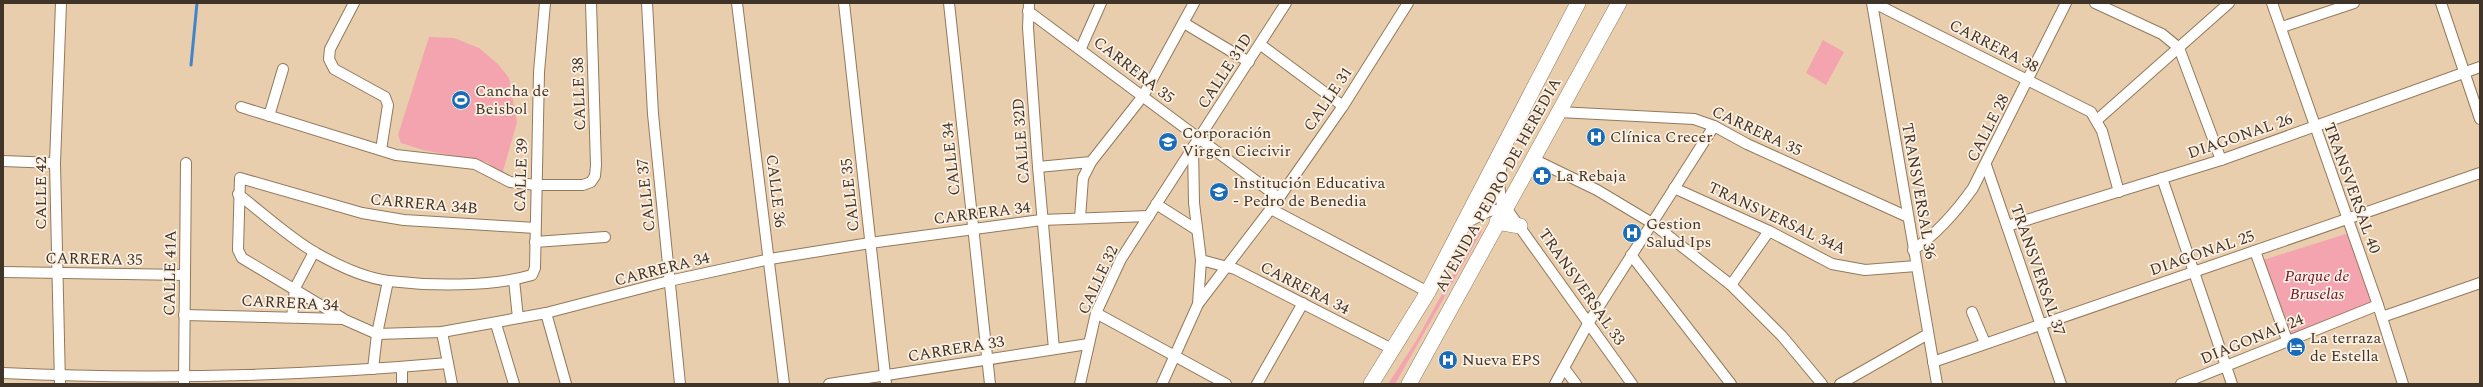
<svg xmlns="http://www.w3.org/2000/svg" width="2483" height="387" viewBox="0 0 2483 387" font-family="Spectral,serif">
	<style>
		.green { fill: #f4a4ae }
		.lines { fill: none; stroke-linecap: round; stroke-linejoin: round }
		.stream { stroke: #4385cb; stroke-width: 3 }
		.minor-casing { stroke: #93795b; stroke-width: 12 }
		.highway-casing { stroke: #93795b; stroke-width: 16 }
		.minor { stroke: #fff; stroke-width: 10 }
		.highway { stroke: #fff; stroke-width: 15 }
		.labels { text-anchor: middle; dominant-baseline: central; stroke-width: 3.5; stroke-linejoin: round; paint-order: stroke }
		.street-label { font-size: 16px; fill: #3f3427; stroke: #fdf1e4 }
		.poi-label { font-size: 16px; fill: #3f3427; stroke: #fdf1e4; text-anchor: start }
		.park-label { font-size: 16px; font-style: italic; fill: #6c0f29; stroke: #fdf1e4 }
	</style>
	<rect width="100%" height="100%" fill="#e9cead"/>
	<g class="green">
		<polygon points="429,37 454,38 479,48 498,64 509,78 517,122 502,175 487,162 423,150 401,143 398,135"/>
		<polygon points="1823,40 1844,52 1826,85 1806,73"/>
		<polygon points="1478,229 1482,231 1395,384 1388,384 1416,341"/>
		<polygon points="2349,233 2372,306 2292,339 2263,260"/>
	</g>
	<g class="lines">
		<polyline class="stream" points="191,65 197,3"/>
		<defs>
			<g id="minor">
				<polyline points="354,3 330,49 329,59 334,69 385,97 388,105 381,150"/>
				<polyline points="647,3 653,114 680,384"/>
				<polyline points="737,3 784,384"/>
				<polyline points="844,3 886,384"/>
				<polyline points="949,3 990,384"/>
				<polyline points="1029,3 1028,28 1038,167 1054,349"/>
				<polyline points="1872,3 1937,384"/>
				<polyline points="1874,3 2091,112 2102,131 2119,192"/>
				<polyline points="2095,3 2162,34 2179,48 2221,160"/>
				<polyline points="2272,3 2378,305 2403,384"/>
				<polyline points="2441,3 2480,119"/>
				<polyline points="1028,11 1279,198"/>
				<polyline points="1184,23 1249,62"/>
				<polyline points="2282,27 2354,3"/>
				<polyline points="1261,45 1343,106"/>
				<polyline points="1081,48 1101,3"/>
				<polyline points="241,107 396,155 475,164 510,182 536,185 583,185 591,182 595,176 596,165 591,3"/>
				<polyline points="1559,112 1694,119 1714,126 1747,144 1908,217"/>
				<polyline points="269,116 283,69"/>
				<polyline points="2097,120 2229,3"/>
				<polyline points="1193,147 1194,203 1201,260 1198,304"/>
				<polyline points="1503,157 1499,183 1501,201 1632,384"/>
				<polyline points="1533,159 1597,190 1652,223 1731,285 1782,336 1822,384"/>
				<polyline points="3,161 55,163"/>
				<polyline points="1986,165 2061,384"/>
				<polyline points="1038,167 1091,162"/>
				<polyline points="2162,178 2232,384"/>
				<polyline points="1674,188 1769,231 1832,264 1865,270 1916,266"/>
				<path d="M238 194C260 211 292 240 316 253 337 265 364 278 389 281 431 286 491 287 532 275L535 268 539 72 545 3"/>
				<polyline points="1156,204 1197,230"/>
				<polyline points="1271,209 1428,292"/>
				<polyline points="1080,218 1083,178 1091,162 1143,96 1194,3"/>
				<polyline points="1464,224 1487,212 1507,207"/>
				<polyline points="2007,226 2221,160 2480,67"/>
				<polyline points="535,242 605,237"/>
				<path d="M1913 250C1938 233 1956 212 1973 188L2066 3"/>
				<polyline points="2255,251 2287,340"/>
				<polyline points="1631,255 1731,384"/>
				<polyline points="1201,260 1235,269 1394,350"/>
				<polyline points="3,272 185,275"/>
				<polyline points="514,280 518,318"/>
				<polyline points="1731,285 1769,231"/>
				<polyline points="1972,312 1985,343"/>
				<polyline points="546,313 566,384"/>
				<polyline points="1096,313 1226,384"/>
				<polyline points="184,315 343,319 377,334 442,332 546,313 669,281 770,259 870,243 1041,220 1149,216"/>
				<polyline points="292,317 295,288 314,252"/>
				<polyline points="2382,317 2480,283"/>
				<polyline points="342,318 242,258 238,250 240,178 362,213 404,220 535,228"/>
				<polyline points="496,324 514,384"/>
				<polyline points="442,332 452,384"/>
				<polyline points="1933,362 2480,173"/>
				<polyline points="402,367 402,384"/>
				<polyline points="1564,368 1576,384"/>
				<polyline points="373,369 377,334 388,281"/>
				<path d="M3 373C151 380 300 376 448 363"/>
				<polyline points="60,384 55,163 61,3"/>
				<polyline points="184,384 186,163"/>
				<polyline points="829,384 1088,344"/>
				<polyline points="1080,384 1096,313 1121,259 1286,3"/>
				<polyline points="1162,384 1198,304 1279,198 1343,106 1408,3"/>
				<polyline points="1257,384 1303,303"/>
				<polyline points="1555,384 1589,322 1714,126"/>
				<polyline points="1840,384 1928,334"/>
				<polyline points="2181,384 2378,305"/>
			</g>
			<g id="highway">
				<polyline points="1497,222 1520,226"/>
				<polyline points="1371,384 1428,292 1578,3"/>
				<polyline points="1409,384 1619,3"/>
			</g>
		</defs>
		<use href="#minor" class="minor-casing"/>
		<use href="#highway" class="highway-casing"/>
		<use href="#minor" class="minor"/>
		<use href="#highway" class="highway"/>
	</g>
	<defs>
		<symbol id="stadium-disc" viewBox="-11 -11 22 22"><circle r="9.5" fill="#186cba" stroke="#fdf1e4"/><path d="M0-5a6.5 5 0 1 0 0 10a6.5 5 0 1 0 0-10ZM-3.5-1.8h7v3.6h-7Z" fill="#fff"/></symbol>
		<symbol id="hospital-disc" viewBox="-11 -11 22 22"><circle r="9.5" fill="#186cba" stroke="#fdf1e4"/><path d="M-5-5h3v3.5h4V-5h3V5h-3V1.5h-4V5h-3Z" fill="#fff"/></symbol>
		<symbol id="school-disc" viewBox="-11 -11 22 22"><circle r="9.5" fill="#186cba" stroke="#fdf1e4"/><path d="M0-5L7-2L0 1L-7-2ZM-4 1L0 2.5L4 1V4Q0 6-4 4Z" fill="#fff"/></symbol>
		<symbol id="pharmacy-disc" viewBox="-11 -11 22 22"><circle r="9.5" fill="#186cba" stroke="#fdf1e4"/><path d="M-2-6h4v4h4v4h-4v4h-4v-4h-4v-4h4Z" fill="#fff"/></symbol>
		<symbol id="hotel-disc" viewBox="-11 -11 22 22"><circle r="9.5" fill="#186cba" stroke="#fdf1e4"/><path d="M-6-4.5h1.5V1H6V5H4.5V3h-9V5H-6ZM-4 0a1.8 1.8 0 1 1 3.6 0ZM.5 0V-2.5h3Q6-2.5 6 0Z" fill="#fff"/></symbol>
	</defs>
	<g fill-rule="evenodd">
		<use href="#stadium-disc" x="450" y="89" width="22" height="22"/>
		<use href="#hospital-disc" x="1585" y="126" width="22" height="22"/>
		<use href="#school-disc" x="1157" y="131" width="22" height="22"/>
		<use href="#pharmacy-disc" x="1531" y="165" width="22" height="22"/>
		<use href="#school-disc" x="1208" y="181" width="22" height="22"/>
		<use href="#hospital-disc" x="1621" y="222" width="22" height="22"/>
		<use href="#hotel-disc" x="2285" y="336" width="22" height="22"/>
		<use href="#hospital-disc" x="1437" y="349" width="22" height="22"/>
	</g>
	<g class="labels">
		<g class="street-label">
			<text transform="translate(1994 46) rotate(27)">CARRERA 38</text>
			<text transform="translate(1134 70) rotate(38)">CARRERA 35</text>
			<text transform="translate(1225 71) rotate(-57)">CALLE 31D</text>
			<text transform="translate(579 94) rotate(-92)">CALLE 38</text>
			<text transform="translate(1328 99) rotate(-56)">CALLE 31</text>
			<text transform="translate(1988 128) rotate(-63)">CALLE 28</text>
			<text transform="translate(1757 131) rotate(25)">CARRERA 35</text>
			<text transform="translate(2240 136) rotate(-19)">DIAGONAL 26</text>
			<text transform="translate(1021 141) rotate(-94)">CALLE 32D</text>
			<text transform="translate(951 159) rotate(-96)">CALLE 34</text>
			<text transform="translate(521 175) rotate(-88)">CALLE 39</text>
			<text transform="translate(1498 185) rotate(-61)">AVENIDA PEDRO DE HEREDIA</text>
			<text transform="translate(2352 188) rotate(70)">TRANSVERSAL 40</text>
			<text transform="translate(776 191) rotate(83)">CALLE 36</text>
			<text transform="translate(1919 191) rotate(80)">TRANSVERSAL 36</text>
			<text transform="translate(41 193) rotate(-90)">CALLE 42</text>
			<text transform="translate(646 195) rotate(-96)">CALLE 37</text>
			<text transform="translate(850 195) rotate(-96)">CALLE 35</text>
			<text transform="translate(424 204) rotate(5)">CARRERA 34B</text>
			<text transform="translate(982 213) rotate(-7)">CARRERA 34</text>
			<text transform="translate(1777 218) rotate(25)">TRANSVERSAL 34A</text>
			<text transform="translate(2202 253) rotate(-19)">DIAGONAL 25</text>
			<text transform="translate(94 259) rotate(1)">CARRERA 35</text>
			<text transform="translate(662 269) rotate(-14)">CARRERA 34</text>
			<text transform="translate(2038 270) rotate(71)">TRANSVERSAL 37</text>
			<text transform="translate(170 273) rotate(-89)">CALLE 41A</text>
			<text transform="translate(1098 280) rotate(-65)">CALLE 32</text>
			<text transform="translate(1582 287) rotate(55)">TRANSVERSAL 33</text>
			<text transform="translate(1305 288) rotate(27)">CARRERA 34</text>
			<text transform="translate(290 303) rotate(3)">CARRERA 34</text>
			<text transform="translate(2252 339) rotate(-22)">DIAGONAL 24</text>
			<text transform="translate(956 349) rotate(-9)">CARRERA 33</text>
		</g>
		<g class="poi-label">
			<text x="475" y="91">Cancha de<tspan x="475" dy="18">Beisbol</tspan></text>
			<text x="1182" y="133">Corporación<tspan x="1182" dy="18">Virgen Ciecivir</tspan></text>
			<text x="1610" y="137">Clínica Crecer</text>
			<text x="1556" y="176">La Rebaja</text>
			<text x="1233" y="183">Institución Educativa<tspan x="1233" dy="18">- Pedro de Benedia</tspan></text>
			<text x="1646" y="224">Gestion<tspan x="1646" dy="18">Salud Ips</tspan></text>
			<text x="2310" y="338">La terraza<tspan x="2310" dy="18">de Estella</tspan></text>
			<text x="1462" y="360">Nueva EPS</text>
		</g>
		<g class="park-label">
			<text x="2317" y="276">Parque de<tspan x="2317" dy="18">Bruselas</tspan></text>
		</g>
	</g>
	<rect width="2483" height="387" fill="none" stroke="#3f3427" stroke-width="8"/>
</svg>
